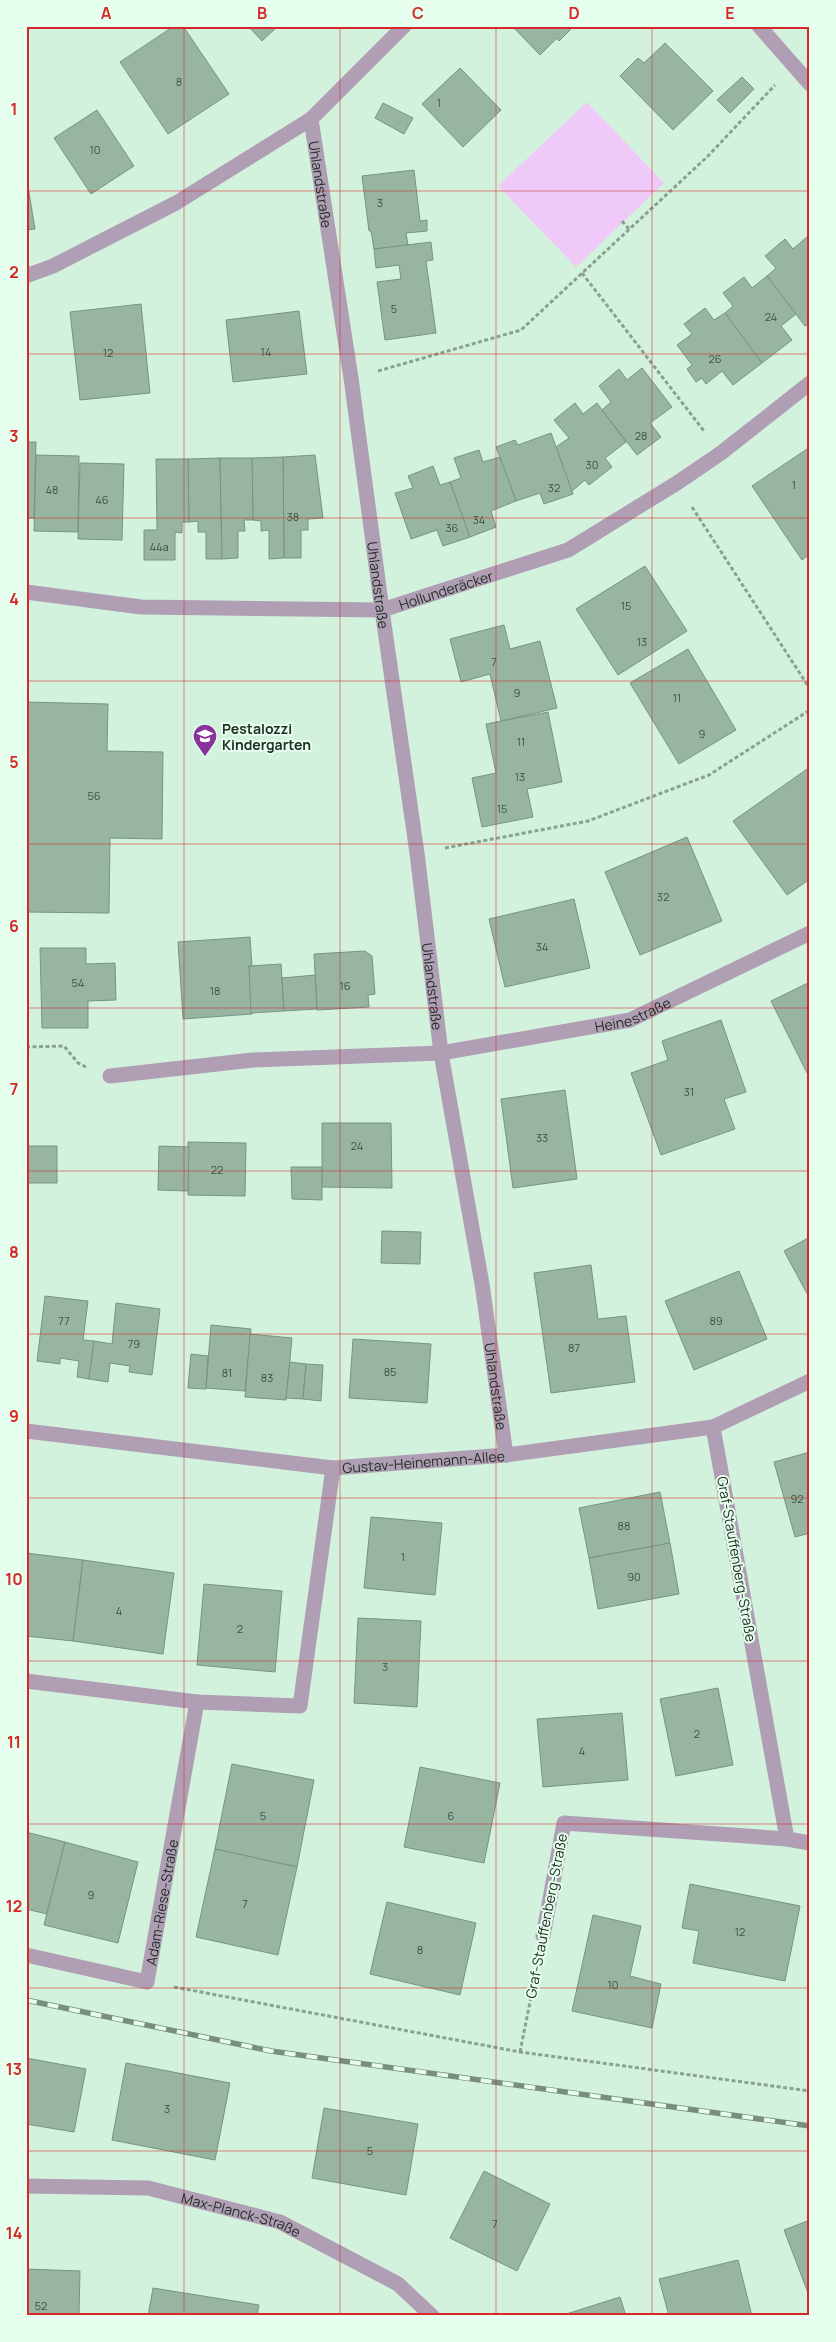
<svg xmlns="http://www.w3.org/2000/svg" width="836" height="2342" viewBox="0 0 836 2342" font-family="Manrope,sans-serif">
	<style>
		.green { fill: #efcaf8 }
		.building { fill: #97b5a1; stroke: #789481 }
		.lines { fill: none; stroke-linecap: round; stroke-linejoin: round }
		.path { stroke: #8aa191; stroke-width: 3; stroke-dasharray: 4 2.5; stroke-linecap: butt }
		.minor { stroke: #b09fb4; stroke-width: 15 }
		.rail-casing { stroke: #798e7f; stroke-width: 5.5 }
		.rail { stroke: #e5feed; stroke-width: 4; stroke-dasharray: 11; stroke-linecap: butt }
		.grid { fill: none; stroke: #d62828; stroke-width: 1; stroke-opacity: 0.55 }
		.labels { text-anchor: middle; dominant-baseline: central; stroke-width: 4; stroke-linejoin: round; paint-order: stroke }
		.number-label { font-size: 11px; fill: #3f5045 }
		.street-label { font-size: 14px; fill: #222e26; stroke: #e5feed }
		.poi-label { font-size: 14px; font-weight: bold; fill: #222e26; stroke: #e5feed; text-anchor: start }
		.neatline { fill: none; stroke: #d62828; stroke-width: 2 }
		.grid-label { font-size: 16px; text-anchor: middle; font-weight: bold; fill: #d62828 }
	</style>
	<rect width="100%" height="100%" fill="#d3f2dd"/>
	<polygon class="green" points="587,102 664,183 576,267 498,186"/>
	<g class="building">
		<polygon points="174,26 183,26 229,94 168,134 120,62"/>
		<polygon points="248,26 278,26 262,41"/>
		<polygon points="519,26 574,26 559,41 557,38 540,55 515,29"/>
		<polygon points="665,43 713,91 673,130 620,76 638,58 644,63"/>
		<polygon points="460,68 501,110 463,147 422,104"/>
		<polygon points="742,77 754,89 730,113 717,100"/>
		<polygon points="383,103 413,118 404,134 375,118"/>
		<polygon points="97,110 134,166 91,194 54,138"/>
		<polygon points="414,170 420,221 427,220 427,231 406,233 408,245 374,249 371,231 369,231 362,176"/>
		<polygon points="26,174 35,229 26,230"/>
		<polygon points="808,236 810,238 810,323 805,326 767,276 776,268 765,256 785,239 793,249"/>
		<polygon points="431,242 433,260 426,261 436,333 385,340 377,282 401,279 399,265 376,268 374,249"/>
		<polygon points="767,276 796,314 781,326 792,340 762,363 725,313 733,306 723,293 744,277 752,288"/>
		<polygon points="141,304 150,393 80,400 70,312"/>
		<polygon points="705,308 714,320 725,313 762,363 733,385 722,371 706,384 702,378 696,382 687,369 692,365 677,345 692,334 684,324"/>
		<polygon points="299,311 307,374 233,382 226,320"/>
		<polygon points="642,368 672,407 650,423 661,437 637,455 602,410 611,402 599,386 619,369 627,380"/>
		<polygon points="575,403 583,414 597,403 626,442 605,458 612,467 589,485 585,480 571,492 556,447 569,438 554,420"/>
		<polygon points="551,433 573,494 544,504 540,493 516,501 496,447 515,440 518,445"/>
		<polygon points="26,442 36,442 34,518 26,518"/>
		<polygon points="810,447 810,554 802,560 752,486"/>
		<polygon points="479,450 483,462 500,457 516,501 491,511 496,527 470,537 450,482 461,478 454,458"/>
		<polygon points="36,455 79,456 78,532 34,531"/>
		<polygon points="315,455 323,518 308,519 308,530 301,530 301,558 284,558 283,457"/>
		<polygon points="283,457 284,558 269,559 269,530 261,531 261,521 253,520 252,458"/>
		<polygon points="220,458 222,559 206,559 206,532 198,532 198,521 189,522 188,459"/>
		<polygon points="220,458 252,458 253,520 244,520 245,531 238,531 238,558 222,559"/>
		<polygon points="156,459 188,459 189,522 182,522 182,533 175,532 175,560 144,560 144,530 157,530"/>
		<polygon points="80,463 124,464 122,540 78,539"/>
		<polygon points="433,466 440,485 450,482 470,537 443,546 437,530 411,539 395,493 413,488 408,476"/>
		<polygon points="645,566 687,631 618,675 576,609"/>
		<polygon points="504,625 510,649 540,641 557,708 501,721 490,674 461,682 450,639"/>
		<polygon points="688,649 736,730 679,764 630,683"/>
		<polygon points="26,702 108,704 107,751 163,752 162,839 110,838 109,913 26,912"/>
		<polygon points="548,712 562,782 527,789 533,817 482,827 472,778 496,773 486,724"/>
		<polygon points="810,767 810,879 787,895 733,821"/>
		<polygon points="687,837 722,921 640,955 605,872"/>
		<polygon points="574,899 590,968 505,987 489,919"/>
		<polygon points="250,937 252,966 249,966 252,1014 183,1019 178,942"/>
		<polygon points="40,948 86,948 86,964 115,963 116,1000 88,1001 88,1028 42,1028"/>
		<polygon points="365,951 372,956 375,994 368,995 369,1007 317,1010 314,954"/>
		<polygon points="281,964 284,1011 251,1013 249,966"/>
		<polygon points="315,975 317,1009 284,1011 282,978"/>
		<polygon points="810,982 810,1071 807,1073 771,1001"/>
		<polygon points="721,1020 746,1092 724,1099 735,1129 661,1155 631,1073 668,1060 662,1041"/>
		<polygon points="565,1090 577,1179 513,1188 501,1099"/>
		<polygon points="322,1123 391,1123 392,1188 322,1187"/>
		<polygon points="188,1142 246,1143 245,1196 188,1195"/>
		<rect x="26" y="1146" width="31" height="37"/>
		<polygon points="159,1146 189,1147 188,1191 158,1190"/>
		<polygon points="291,1167 322,1167 322,1200 292,1199"/>
		<polygon points="382,1231 421,1232 420,1264 381,1263"/>
		<polygon points="810,1237 810,1299 784,1251"/>
		<polygon points="591,1265 598,1319 626,1316 635,1382 551,1393 534,1273"/>
		<polygon points="739,1271 767,1339 694,1370 665,1301"/>
		<polygon points="45,1296 88,1301 83,1340 94,1341 89,1379 77,1377 79,1361 60,1358 60,1364 37,1361"/>
		<polygon points="116,1303 160,1309 152,1375 129,1372 130,1366 110,1363 108,1382 89,1379 94,1341 112,1344"/>
		<polygon points="211,1325 251,1329 245,1391 206,1388"/>
		<polygon points="250,1334 292,1338 286,1400 245,1397"/>
		<polygon points="353,1339 431,1344 427,1403 349,1398"/>
		<polygon points="191,1354 208,1356 206,1389 188,1388"/>
		<polygon points="290,1362 306,1364 303,1399 286,1398"/>
		<polygon points="306,1364 323,1365 321,1401 303,1399"/>
		<polygon points="810,1452 810,1533 795,1537 774,1462"/>
		<polygon points="660,1492 670,1543 589,1558 579,1508"/>
		<polygon points="371,1517 442,1523 435,1595 364,1588"/>
		<polygon points="670,1543 679,1594 598,1609 589,1558"/>
		<polygon points="26,1553 83,1560 73,1641 26,1636"/>
		<polygon points="83,1560 174,1573 163,1654 73,1641"/>
		<polygon points="204,1584 282,1591 275,1672 197,1665"/>
		<polygon points="358,1618 421,1621 417,1707 354,1703"/>
		<polygon points="718,1688 733,1765 676,1776 660,1699"/>
		<polygon points="622,1713 628,1780 543,1787 537,1719"/>
		<polygon points="232,1764 314,1780 297,1867 215,1849"/>
		<polygon points="420,1767 500,1783 484,1863 404,1847"/>
		<polygon points="26,1832 65,1842 47,1914 26,1909"/>
		<polygon points="65,1842 138,1862 118,1943 44,1925"/>
		<polygon points="215,1849 297,1867 278,1955 196,1937"/>
		<polygon points="690,1884 800,1906 785,1981 693,1963 699,1931 682,1928"/>
		<polygon points="387,1902 476,1923 460,1995 370,1974"/>
		<polygon points="593,1915 641,1926 630,1976 661,1984 652,2028 572,2011"/>
		<polygon points="26,2058 86,2069 74,2132 26,2124"/>
		<polygon points="126,2063 230,2083 215,2160 112,2140"/>
		<polygon points="324,2108 418,2124 406,2195 312,2178"/>
		<polygon points="484,2171 550,2204 517,2271 450,2238"/>
		<polygon points="810,2220 810,2298 784,2230"/>
		<polygon points="738,2260 752,2316 669,2316 659,2279"/>
		<polygon points="26,2269 80,2271 79,2316 26,2316"/>
		<polygon points="153,2288 259,2305 257,2316 148,2316"/>
		<polygon points="620,2297 626,2316 560,2316"/>
	</g>
	<g class="lines">
		<g class="path">
			<polyline points="622,221 629,229"/>
			<polyline points="582,273 704,431"/>
			<polyline points="378,371 521,330 708,156 775,85"/>
			<polyline points="692,507 810,689"/>
			<polyline points="445,848 588,821 709,775 810,710"/>
			<polyline points="26,1047 64,1046 78,1063 86,1067"/>
			<polyline points="174,1987 520,2052 810,2091"/>
			<polyline points="520,2052 538,1962"/>
		</g>
		<g class="minor">
			<polyline points="759,26 810,84"/>
			<path id="s1" d="M311 119 351 378 382 610 417 853 441 1053 482 1284 506 1455"/>
			<polyline points="26,276 53,266 176,203 311,119 404,26"/>
			<path id="s2" d="M26 592 141 607 382 610 568 550 677 483 721 453 810 383"/>
			<path id="s3" d="M110 1076 253 1060 441 1053 630 1020 810 933"/>
			<path id="s4" d="M26 1431 333 1468 506 1455 713 1427 810 1381"/>
			<polyline points="26,1681 197,1702 300,1706 333,1468"/>
			<polyline points="787,1839 810,1843"/>
			<polyline points="543,1936 564,1823 787,1839 713,1427"/>
			<path id="s5" d="M26 1955 147 1982 197 1702"/>
			<path id="s6" d="M26 2186 148 2188 280 2222 398 2284 432 2316"/>
		</g>
		<defs>
			<polyline id="rail" points="26,2000 271,2051 810,2126"/>
		</defs>
		<use href="#rail" class="rail-casing"/>
		<use href="#rail" class="rail"/>
	</g>
	<path class="grid" d="M184 26V2316M340 26V2316M496 26V2316M652 26V2316M26 191H810M26 354H810M26 518H810M26 681H810M26 844H810M26 1008H810M26 1171H810M26 1334H810M26 1498H810M26 1661H810M26 1824H810M26 1988H810M26 2151H810"/>
	<defs>
		<symbol id="school-pin" viewBox="-11 -11 22 30"><path d="M0 17L-7.5 6A9.5 9.5 0 1 1 7.5 6Z" fill="#89319d" stroke="#e5feed"/><path d="M0-5L7-2L0 1L-7-2ZM-4 1L0 2.5L4 1V4Q0 6-4 4Z" fill="#fff"/></symbol>
	</defs>
	<g fill-rule="evenodd">
		<use href="#school-pin" x="191" y="722" width="28" height="38"/>
	</g>
	<g class="labels">
		<g class="number-label">
			<text x="179" y="81">8</text>
			<text x="439" y="102">1</text>
			<text x="95" y="149">10</text>
			<text x="380" y="202">3</text>
			<text x="394" y="308">5</text>
			<text x="771" y="316">24</text>
			<text x="266" y="351">14</text>
			<text x="108" y="352">12</text>
			<text x="715" y="358">26</text>
			<text x="641" y="435">28</text>
			<text x="592" y="464">30</text>
			<text x="794" y="484">1</text>
			<text x="554" y="487">32</text>
			<text x="52" y="489">48</text>
			<text x="102" y="499">46</text>
			<text x="293" y="516">38</text>
			<text x="479" y="519">34</text>
			<text x="452" y="527">36</text>
			<text x="159" y="546">44a</text>
			<text x="626" y="605">15</text>
			<text x="642" y="641">13</text>
			<text x="494" y="661">7</text>
			<text x="517" y="692">9</text>
			<text x="677" y="697">11</text>
			<text x="702" y="733">9</text>
			<text x="521" y="741">11</text>
			<text x="520" y="776">13</text>
			<text x="94" y="795">56</text>
			<text x="502" y="808">15</text>
			<text x="663" y="896">32</text>
			<text x="542" y="946">34</text>
			<text x="78" y="982">54</text>
			<text x="345" y="985">16</text>
			<text x="215" y="990">18</text>
			<text x="689" y="1091">31</text>
			<text x="542" y="1137">33</text>
			<text x="357" y="1145">24</text>
			<text x="217" y="1169">22</text>
			<text x="64" y="1320">77</text>
			<text x="716" y="1320">89</text>
			<text x="134" y="1343">79</text>
			<text x="574" y="1347">87</text>
			<text x="390" y="1371">85</text>
			<text x="227" y="1372">81</text>
			<text x="267" y="1377">83</text>
			<text x="797" y="1498">92</text>
			<text x="624" y="1525">88</text>
			<text x="403" y="1556">1</text>
			<text x="634" y="1576">90</text>
			<text x="119" y="1610">4</text>
			<text x="240" y="1628">2</text>
			<text x="385" y="1666">3</text>
			<text x="697" y="1733">2</text>
			<text x="582" y="1750">4</text>
			<text x="263" y="1815">5</text>
			<text x="451" y="1815">6</text>
			<text x="91" y="1894">9</text>
			<text x="245" y="1903">7</text>
			<text x="740" y="1931">12</text>
			<text x="420" y="1949">8</text>
			<text x="613" y="1984">10</text>
			<text x="167" y="2108">3</text>
			<text x="370" y="2150">5</text>
			<text x="495" y="2223">7</text>
			<text x="41" y="2305">52</text>
		</g>
		<g class="street-label">
			<text stroke="none"><textPath href="#s1" startOffset="66">Uhlandstraße</textPath></text>
			<text stroke="none"><textPath href="#s1" startOffset="471">Uhlandstraße</textPath></text>
			<text stroke="none"><textPath href="#s2" startOffset="424">Hollunderäcker</textPath></text>
			<text stroke="none"><textPath href="#s1" startOffset="876">Uhlandstraße</textPath></text>
			<text stroke="none"><textPath href="#s3" startOffset="528">Heinestraße</textPath></text>
			<text stroke="none"><textPath href="#s1" startOffset="1281">Uhlandstraße</textPath></text>
			<text stroke="none"><textPath href="#s4" startOffset="400">Gustav-Heinemann-Allee</textPath></text>
			<text transform="translate(737 1559) rotate(80)">Graf-Stauffenberg-Straße</text>
			<text stroke="none"><textPath href="#s5" startOffset="205">Adam-Riese-Straße</textPath></text>
			<text transform="translate(546 1916) rotate(-79)">Graf-Stauffenberg-Straße</text>
			<text stroke="none"><textPath href="#s6" startOffset="219">Max-Planck-Straße</textPath></text>
		</g>
		<g class="poi-label">
			<text x="222" y="728">Pestalozzi<tspan x="222" dy="16">Kindergarten</tspan></text>
		</g>
	</g>
	<rect width="836" height="2342" fill="none" stroke="#e5feed" stroke-width="55"/>
	<rect x="28" y="28" width="780" height="2286" class="neatline"/>
	<g class="grid-label">
		<text x="106" y="19">A</text>
		<text x="262" y="19">B</text>
		<text x="418" y="19">C</text>
		<text x="574" y="19">D</text>
		<text x="730" y="19">E</text>
		<text x="14" y="115">1</text>
		<text x="14" y="278">2</text>
		<text x="14" y="442">3</text>
		<text x="14" y="605">4</text>
		<text x="14" y="768">5</text>
		<text x="14" y="932">6</text>
		<text x="14" y="1095">7</text>
		<text x="14" y="1258">8</text>
		<text x="14" y="1422">9</text>
		<text x="14" y="1585">10</text>
		<text x="14" y="1748">11</text>
		<text x="14" y="1912">12</text>
		<text x="14" y="2075">13</text>
		<text x="14" y="2239">14</text>
	</g>
</svg>
